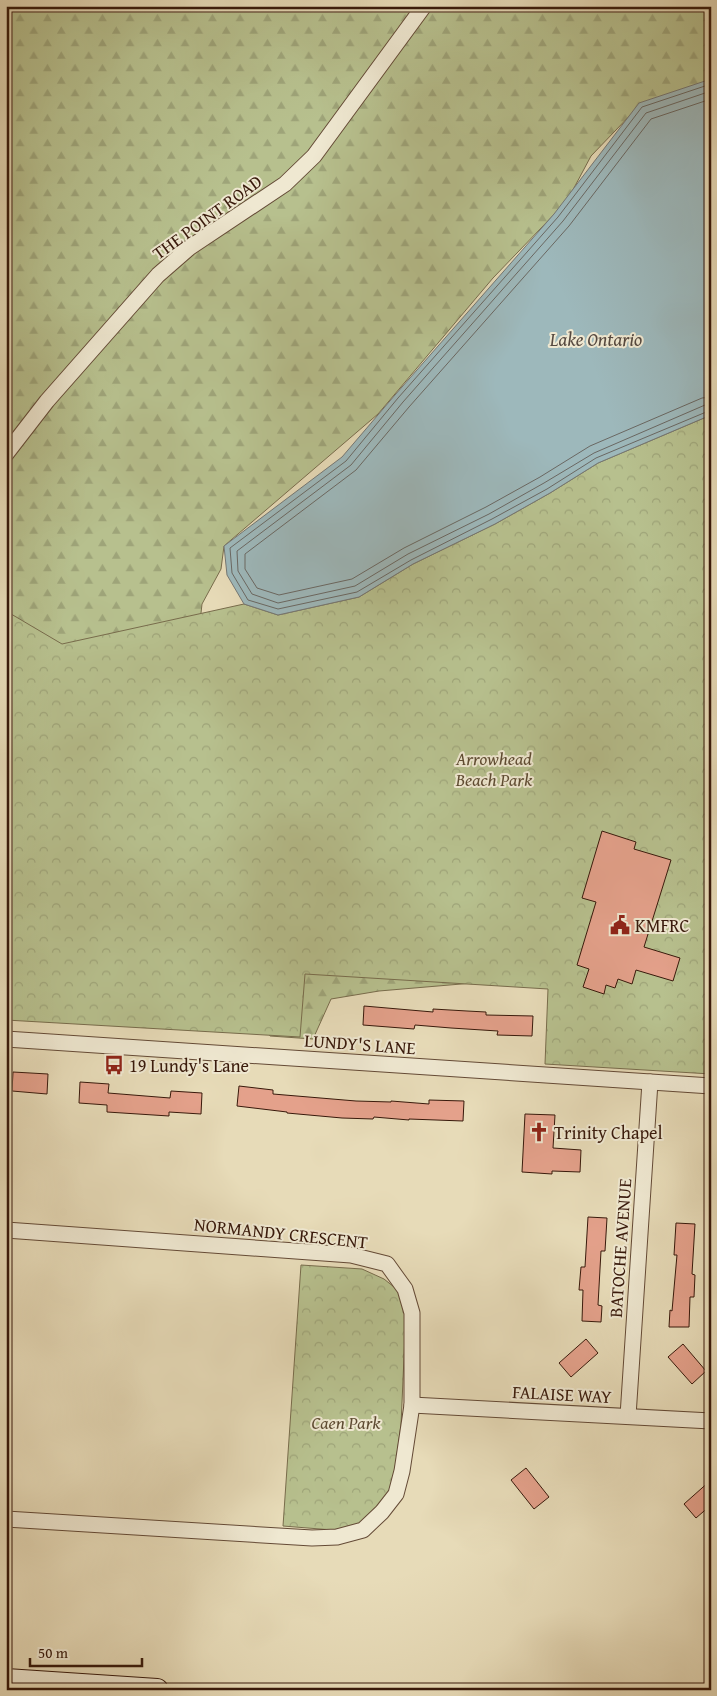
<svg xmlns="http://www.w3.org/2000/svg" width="717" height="1696" viewBox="0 0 717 1696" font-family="'Gentium Book Plus',serif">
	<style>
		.forest { fill: url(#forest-firs); stroke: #786c4c }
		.park { fill: url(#park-crowns); stroke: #786c4c }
		.water { fill: #9db8bb; stroke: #757875 }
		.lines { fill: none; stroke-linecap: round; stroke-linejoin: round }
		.shore { stroke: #6a6863; stroke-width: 1 }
		.building { fill: #e4a18b; stroke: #38190b }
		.minor-casing { stroke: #644a36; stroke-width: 17 }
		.secondary-casing { stroke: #38190b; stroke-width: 24 }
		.minor { stroke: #efe8d1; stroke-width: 15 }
		.secondary { stroke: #efe8d1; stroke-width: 22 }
		.labels { text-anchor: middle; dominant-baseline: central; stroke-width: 4; stroke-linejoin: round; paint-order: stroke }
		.street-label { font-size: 18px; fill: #38190b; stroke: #efe8d1 }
		.park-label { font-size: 18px; font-style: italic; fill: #5e4b32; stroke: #efe8d1 }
		.poi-label { font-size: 18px; fill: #38190b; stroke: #efe8d1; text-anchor: start }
		.water-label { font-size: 19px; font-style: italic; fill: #564940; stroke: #efe8d1 }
	</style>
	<defs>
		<pattern id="forest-firs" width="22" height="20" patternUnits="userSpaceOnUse" patternTransform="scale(1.25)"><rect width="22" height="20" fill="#b7c08e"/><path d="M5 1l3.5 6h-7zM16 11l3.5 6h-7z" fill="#9ea479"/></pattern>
		<pattern id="park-crowns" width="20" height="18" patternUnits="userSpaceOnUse" patternTransform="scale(1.25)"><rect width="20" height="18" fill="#b7c08e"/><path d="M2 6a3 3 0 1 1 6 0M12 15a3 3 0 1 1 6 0" fill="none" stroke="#9ea479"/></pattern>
	</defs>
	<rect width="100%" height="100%" fill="#e7dbb8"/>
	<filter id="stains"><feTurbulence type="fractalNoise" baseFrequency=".004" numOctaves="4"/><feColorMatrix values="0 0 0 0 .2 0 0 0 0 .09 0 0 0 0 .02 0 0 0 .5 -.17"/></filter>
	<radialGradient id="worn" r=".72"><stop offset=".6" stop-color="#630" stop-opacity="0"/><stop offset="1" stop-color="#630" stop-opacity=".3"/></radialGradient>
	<polygon class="forest" points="6,6 711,6 711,81 639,106 591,156 567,201 493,278 378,414 224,546 221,569 202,604 199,631 473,983 379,991 331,999 313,1039 270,1036 224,969 6,1003"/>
	<g class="park">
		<polygon points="711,415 711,1074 545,1064 548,989 305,974 300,1037 6,1020 6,611 62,644 244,604 278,615 359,597 413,564 495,524 550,493 598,463"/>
		<polygon points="301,1265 362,1269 384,1279 399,1291 406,1312 401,1425 392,1490 366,1524 345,1531 283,1526"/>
	</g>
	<polygon class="water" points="711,79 711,415 598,463 550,493 495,524 413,564 359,597 278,615 244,604 227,575 224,546 342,457 395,395 554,214 639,103"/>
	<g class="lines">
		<g class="shore">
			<polyline points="711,84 642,107 558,217 398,398 346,461 230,548 232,573 248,600 278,609 357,592 411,560 492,519 547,489 596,458 711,410"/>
			<polyline points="711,91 646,113 563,221 403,402 351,465 237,551 238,571 252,594 278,603 355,586 408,554 489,514 544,483 594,453 705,405 711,404"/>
			<polyline points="711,99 651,119 569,226 409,407 356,470 245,554 245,569 257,588 279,595 352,579 404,548 486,507 540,477 590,446 702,398 711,397"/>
		</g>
	</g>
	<g class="building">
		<polygon points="602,831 636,842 634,849 671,860 644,947 680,958 673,981 636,970 632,984 618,979 615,988 606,985 604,994 583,987 589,969 577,965 596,902 582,898"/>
		<polygon points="364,1006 433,1012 433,1009 467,1011 486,1012 486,1015 533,1016 532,1036 497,1035 498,1031 451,1028 415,1025 414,1029 363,1025"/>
		<polygon points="13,1072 48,1074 47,1094 12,1091"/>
		<polygon points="80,1082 109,1084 108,1093 170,1098 171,1091 202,1093 201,1114 169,1112 169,1116 107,1112 107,1105 79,1103"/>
		<polygon points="239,1086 273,1090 273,1094 356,1101 391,1102 391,1101 429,1104 429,1100 464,1101 463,1121 409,1119 409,1120 374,1117 373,1119 342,1118 287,1113 287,1112 237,1106"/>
		<polygon points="525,1114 555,1115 553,1148 581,1150 580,1172 552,1171 552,1174 522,1172"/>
		<polygon points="588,1217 607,1218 605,1251 601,1251 598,1305 602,1306 601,1322 582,1321 583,1290 579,1290 581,1267 585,1267"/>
		<polygon points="676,1223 695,1224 692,1274 695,1275 694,1297 690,1297 689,1327 669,1327 670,1310 672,1311 677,1255 674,1255"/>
		<polygon points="586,1339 598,1353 571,1377 559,1363"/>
		<polygon points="683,1344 706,1371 692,1384 668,1357"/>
		<polygon points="526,1468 549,1497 534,1509 511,1480"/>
		<polygon points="711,1480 711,1505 696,1518 684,1504"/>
	</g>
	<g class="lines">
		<defs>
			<g id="minor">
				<polyline points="6,454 47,401 158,275 189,248 285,184 314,156 424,6"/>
				<polyline points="6,1039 711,1086"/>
				<polyline points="6,1230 351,1255 387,1264 405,1289 412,1313 412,1405 402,1471 396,1494 382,1512 363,1530 337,1537 312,1538 6,1519"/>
				<polyline points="412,1405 711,1421"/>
				<polyline points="628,1416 650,1082"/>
			</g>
			<polyline id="secondary" points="6,1680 157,1690"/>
		</defs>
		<use href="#minor" class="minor-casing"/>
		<use href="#secondary" class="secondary-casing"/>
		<use href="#minor" class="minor"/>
		<use href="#secondary" class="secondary"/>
	</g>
	<defs>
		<symbol id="civic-bare" viewBox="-9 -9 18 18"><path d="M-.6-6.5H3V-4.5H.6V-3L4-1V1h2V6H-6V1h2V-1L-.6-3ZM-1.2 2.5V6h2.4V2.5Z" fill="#8f2418" stroke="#efe8d1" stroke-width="2.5" paint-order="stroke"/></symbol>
		<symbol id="bus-bare" viewBox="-9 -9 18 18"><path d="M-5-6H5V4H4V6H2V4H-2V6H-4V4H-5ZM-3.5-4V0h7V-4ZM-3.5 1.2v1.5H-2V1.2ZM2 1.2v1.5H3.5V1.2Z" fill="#8f2418" stroke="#efe8d1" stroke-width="2.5" paint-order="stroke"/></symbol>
		<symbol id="church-bare" viewBox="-9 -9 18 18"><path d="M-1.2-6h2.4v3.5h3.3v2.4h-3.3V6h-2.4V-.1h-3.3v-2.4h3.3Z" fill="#8f2418" stroke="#efe8d1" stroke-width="2.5" paint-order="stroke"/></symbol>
	</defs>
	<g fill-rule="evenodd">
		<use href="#civic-bare" x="606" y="911" width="28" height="28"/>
		<use href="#bus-bare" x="100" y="1051" width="28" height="28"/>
		<use href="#church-bare" x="525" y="1118" width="28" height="28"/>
	</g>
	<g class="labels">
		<g class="street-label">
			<text transform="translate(207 217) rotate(-36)">THE POINT ROAD</text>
			<text transform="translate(360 1044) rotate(4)">LUNDY'S LANE</text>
			<text transform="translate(281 1233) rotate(6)">NORMANDY CRESCENT</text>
			<text transform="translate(620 1248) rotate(-86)">BATOCHE AVENUE</text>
			<text transform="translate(562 1394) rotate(3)">FALAISE WAY</text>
		</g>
		<g class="park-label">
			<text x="494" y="758">Arrowhead<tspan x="494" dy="21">Beach Park</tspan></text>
			<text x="346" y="1422">Caen Park</text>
		</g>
		<g class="poi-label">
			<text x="635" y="925">KMFRC</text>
			<text x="129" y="1065">19 Lundy's Lane</text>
			<text x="554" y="1132">Trinity Chapel</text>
		</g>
		<g class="water-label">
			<text x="596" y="339">Lake Ontario</text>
		</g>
	</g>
	<rect width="717" height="1696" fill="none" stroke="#e7dbb8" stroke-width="25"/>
	<rect x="8" y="8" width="702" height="1681" fill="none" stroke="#38190b" stroke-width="2.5"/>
	<rect x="12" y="12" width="692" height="1671" fill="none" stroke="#38190b"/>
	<path d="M30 1658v8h112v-8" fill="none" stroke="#38190b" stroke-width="2.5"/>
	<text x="38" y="1658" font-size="15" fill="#38190b" stroke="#efe8d1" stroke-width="4" paint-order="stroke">50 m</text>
	<rect width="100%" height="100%" filter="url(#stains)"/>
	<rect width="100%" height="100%" fill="url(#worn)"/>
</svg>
